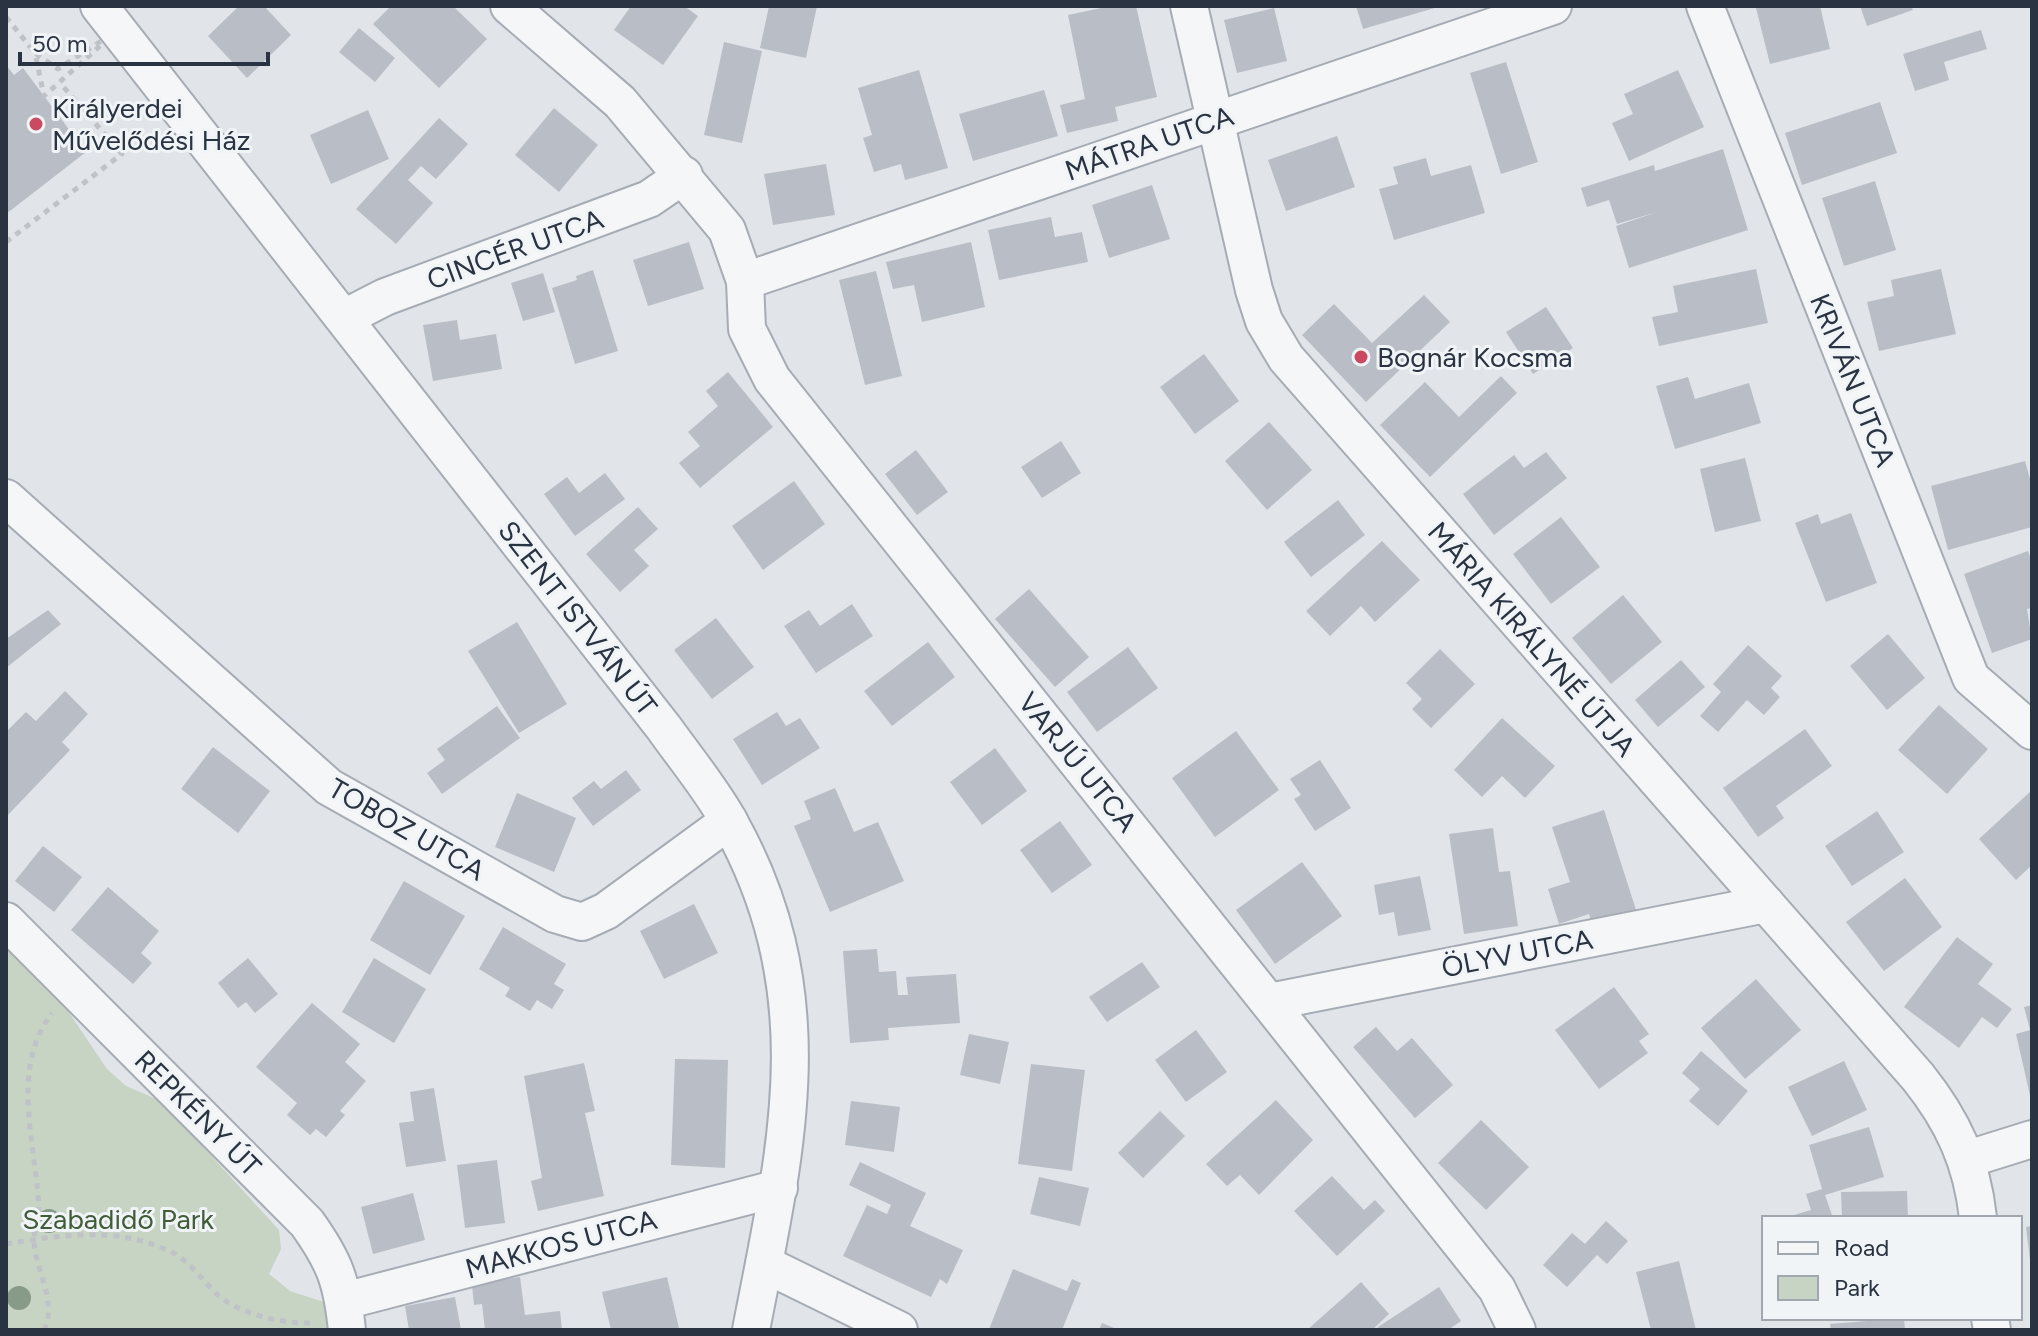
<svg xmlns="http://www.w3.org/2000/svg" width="2038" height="1336" viewBox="0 0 2038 1336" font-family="Figtree,sans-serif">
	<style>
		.green { fill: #c7d3c3 }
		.building { fill: #b9bec6 }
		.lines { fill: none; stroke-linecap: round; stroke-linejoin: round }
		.minor-casing { stroke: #a6acb4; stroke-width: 40 }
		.path { stroke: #bfc3c8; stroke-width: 5; stroke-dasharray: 6 6; stroke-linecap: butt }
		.minor { stroke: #f4f6f8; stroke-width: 36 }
		.tree { fill: #889a88 }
		.poi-dot { fill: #ca4b61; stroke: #f1f4f7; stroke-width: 3 }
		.labels { text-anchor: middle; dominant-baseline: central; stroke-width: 6; stroke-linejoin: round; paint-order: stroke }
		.poi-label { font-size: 28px; fill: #2a3341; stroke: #f1f4f7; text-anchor: start }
		.street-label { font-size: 28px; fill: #2a3341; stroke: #f1f4f7 }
		.park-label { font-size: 28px; fill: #405c38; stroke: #f1f4f7 }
	</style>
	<rect width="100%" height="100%" fill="#e1e5ea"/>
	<polygon class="green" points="6,947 52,987 107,1069 126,1086 161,1101 279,1230 281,1249 269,1274 290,1291 330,1304 333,1330 6,1330"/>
	<g class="building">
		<polygon points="239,6 264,6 291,35 247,78 208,36"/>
		<polygon points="391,6 453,6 487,39 439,88 373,24"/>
		<polygon points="631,6 684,6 698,16 663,65 614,30"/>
		<polygon points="769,6 817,6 806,58 760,48"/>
		<polygon points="1111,6 1136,6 1157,97 1115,107 1118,121 1067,133 1060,105 1085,99 1068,15"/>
		<polygon points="1356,6 1438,6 1438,7 1363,29"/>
		<polygon points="1764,6 1820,6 1830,49 1770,64 1756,8"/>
		<polygon points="1860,6 1911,6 1913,10 1867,26"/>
		<polygon points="1274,8 1287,61 1237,73 1224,20"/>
		<polygon points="359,28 395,58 375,82 339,52"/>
		<polygon points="1981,30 1987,49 1944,62 1949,80 1915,91 1903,54"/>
		<polygon points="724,42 762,51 742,143 704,135"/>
		<polygon points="1506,62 1538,162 1501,174 1470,73"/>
		<polygon points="6,65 14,75 23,68 86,152 6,214"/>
		<polygon points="919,70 948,168 905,180 901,164 874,172 863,138 872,135 858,88"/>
		<polygon points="1678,70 1704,127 1629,161 1612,123 1633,114 1624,94"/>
		<polygon points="1044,90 1058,136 973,161 959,114"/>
		<polygon points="1880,102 1897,153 1802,185 1785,133"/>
		<polygon points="554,108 598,145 559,192 515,155"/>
		<polygon points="368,110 389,159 331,184 310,135"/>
		<polygon points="439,118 468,144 436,179 421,166 408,180 433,203 396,244 356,209"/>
		<polygon points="1337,136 1355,187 1286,211 1268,160"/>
		<polygon points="1723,149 1748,230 1629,268 1616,226 1657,212 1617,224 1609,200 1587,207 1581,188 1654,165 1655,171"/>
		<polygon points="1426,158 1431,176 1471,165 1485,213 1394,240 1379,189 1398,184 1393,167"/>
		<polygon points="826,164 835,215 773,225 764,174"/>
		<polygon points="1875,181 1896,250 1844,266 1822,198"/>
		<polygon points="1152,185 1170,239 1109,258 1092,205"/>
		<polygon points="1051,217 1055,237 1082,232 1088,262 999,280 988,230"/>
		<polygon points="689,242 704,289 648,306 633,260"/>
		<polygon points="971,242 985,307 922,322 914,285 893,289 886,262"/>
		<polygon points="1756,269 1768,323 1659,346 1652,317 1678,312 1673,286"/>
		<polygon points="1941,269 1956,334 1879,351 1867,302 1894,296 1891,280"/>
		<polygon points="593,270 618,351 575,364 552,288 577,280 576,276"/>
		<polygon points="876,271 902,376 865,385 839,280"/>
		<polygon points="543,273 555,312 523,321 511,283"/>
		<polygon points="1424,295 1450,322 1366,402 1302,335 1334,304 1372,343"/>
		<polygon points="1546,307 1573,348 1533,374 1506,332"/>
		<polygon points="457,320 460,340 496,334 502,369 433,381 423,325"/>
		<polygon points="1204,354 1239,401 1195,434 1160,387"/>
		<polygon points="728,372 773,427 700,488 679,463 700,446 688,432 718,406 706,391"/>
		<polygon points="1501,376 1517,393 1430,477 1380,425 1425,382 1459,417"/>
		<polygon points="1688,377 1695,399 1749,383 1761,423 1675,449 1656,386"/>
		<polygon points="1269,422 1312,470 1267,510 1225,461"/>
		<polygon points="1061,441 1081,473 1042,498 1021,467"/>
		<polygon points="916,450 948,492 917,515 885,474"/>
		<polygon points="1546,452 1567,478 1494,535 1463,494 1514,455 1524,468"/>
		<polygon points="1745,458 1761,521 1715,532 1700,469"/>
		<polygon points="2025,461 2032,486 2032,527 1948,550 1931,486"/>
		<polygon points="605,473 625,499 575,536 544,494 567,477 579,493"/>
		<polygon points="794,481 825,524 763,570 732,526"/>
		<polygon points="1338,500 1365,535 1311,577 1284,542"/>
		<polygon points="638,507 658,529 634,550 649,566 620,592 586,554"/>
		<polygon points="1851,513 1877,583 1826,602 1795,523 1818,514 1821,524"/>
		<polygon points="1561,517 1600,567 1551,604 1513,554"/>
		<polygon points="1382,541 1420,580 1375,622 1361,606 1330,636 1306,611"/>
		<polygon points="2028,551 2032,562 2032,608 2027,609 2032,639 1992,653 1964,574"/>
		<polygon points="1029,589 1089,657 1055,687 995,619"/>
		<polygon points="1623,595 1662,642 1611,684 1572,638"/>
		<polygon points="852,604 873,636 816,673 784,626 809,610 820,626"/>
		<polygon points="48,610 61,624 6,668 6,639"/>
		<polygon points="716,618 754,667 712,699 674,650"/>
		<polygon points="517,622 567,704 519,733 468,651"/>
		<polygon points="1888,634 1925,678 1887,710 1850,666"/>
		<polygon points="928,642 955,677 892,726 864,691"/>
		<polygon points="1748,645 1782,676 1771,688 1780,697 1764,715 1747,700 1718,732 1700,716 1721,692 1713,684"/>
		<polygon points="1128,647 1158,688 1097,732 1067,692"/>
		<polygon points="1440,649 1475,684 1431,728 1412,709 1422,699 1406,683"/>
		<polygon points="1681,660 1705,687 1658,727 1635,700"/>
		<polygon points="65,691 88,714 62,742 70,750 6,817 6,728 8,730 26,712 36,721"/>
		<polygon points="1939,705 1988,749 1947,794 1898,750"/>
		<polygon points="497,706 520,738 442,794 427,773 445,760 437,749"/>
		<polygon points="777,712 786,726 800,718 820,748 762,785 733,739"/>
		<polygon points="1502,718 1555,766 1525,798 1502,776 1482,797 1454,770"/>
		<polygon points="1805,729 1832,766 1776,806 1784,818 1758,837 1723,788"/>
		<polygon points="1236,731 1279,790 1215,837 1172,778"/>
		<polygon points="213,747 270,791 238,833 181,789"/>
		<polygon points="995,748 1027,791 982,825 950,782"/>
		<polygon points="1320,760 1351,808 1315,831 1294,799 1301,795 1290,779"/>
		<polygon points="626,770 641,790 593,826 572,798 594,781 601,789"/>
		<polygon points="835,788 854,832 878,822 904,881 830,912 794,826 811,819 804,801"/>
		<polygon points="2032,790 2032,865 2016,880 1979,839"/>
		<polygon points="517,793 576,818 554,872 495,847"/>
		<polygon points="1604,810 1637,913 1593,928 1589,914 1559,924 1548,889 1570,882 1552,827"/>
		<polygon points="1877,811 1904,852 1852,886 1825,846"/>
		<polygon points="1060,821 1092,865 1052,893 1020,850"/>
		<polygon points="1493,828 1499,872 1510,871 1518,926 1464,934 1449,834"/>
		<polygon points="43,846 82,877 54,912 15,881"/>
		<polygon points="1302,862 1342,916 1275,964 1236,910"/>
		<polygon points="1420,876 1431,930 1398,936 1394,912 1379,915 1374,885"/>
		<polygon points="1905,878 1942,927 1884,971 1846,922"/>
		<polygon points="404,881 465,916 430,975 370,940"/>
		<polygon points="108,887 159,931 141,953 152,963 133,984 71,930"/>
		<polygon points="694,904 718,953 664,979 640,931"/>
		<polygon points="503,927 566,964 554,984 564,990 552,1009 537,1000 530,1011 505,996 510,988 479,969"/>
		<polygon points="1957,937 1993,964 1978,984 2012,1009 1997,1028 1982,1017 1959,1048 1904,1007"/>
		<polygon points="877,949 879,972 896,971 898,995 908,995 906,977 956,974 960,1023 888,1028 889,1040 850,1043 843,951"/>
		<polygon points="248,958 278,994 255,1013 246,1002 238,1008 218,983"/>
		<polygon points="374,958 426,989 394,1043 342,1012"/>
		<polygon points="1142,962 1160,987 1107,1022 1089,997"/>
		<polygon points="1756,979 1801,1030 1745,1079 1701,1028"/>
		<polygon points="1614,987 1649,1034 1639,1041 1648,1053 1599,1089 1555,1030"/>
		<polygon points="312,1003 360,1044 345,1062 366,1081 340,1111 345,1115 326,1137 316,1129 310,1135 287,1115 297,1103 256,1067"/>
		<polygon points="2032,1005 2032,1100 2031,1100 2016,1034 2030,1030 2024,1007"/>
		<polygon points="1376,1027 1397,1051 1412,1038 1453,1085 1415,1118 1353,1047"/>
		<polygon points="1196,1030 1227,1072 1186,1102 1155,1060"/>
		<polygon points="969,1034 1009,1042 1000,1084 960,1075"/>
		<polygon points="1701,1051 1748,1091 1718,1126 1689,1101 1700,1089 1682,1073"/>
		<polygon points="675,1059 728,1060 725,1168 671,1165"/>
		<polygon points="1844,1061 1867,1110 1812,1136 1788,1087"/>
		<polygon points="584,1063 595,1111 585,1113 604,1196 538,1211 531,1181 542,1178 524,1076"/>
		<polygon points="1031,1064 1085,1070 1072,1171 1018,1164"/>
		<polygon points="434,1088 446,1161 406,1167 399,1123 414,1121 410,1092"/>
		<polygon points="1276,1100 1313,1140 1259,1195 1240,1175 1227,1186 1206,1164"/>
		<polygon points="851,1101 900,1107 894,1152 845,1145"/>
		<polygon points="1160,1111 1185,1136 1143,1178 1118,1153"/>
		<polygon points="1481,1120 1529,1167 1486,1210 1438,1163"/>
		<polygon points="1869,1127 1884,1177 1825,1195 1833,1218 1795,1218 1794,1215 1811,1210 1806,1194 1822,1189 1809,1145"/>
		<polygon points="497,1160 505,1223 465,1228 457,1165"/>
		<polygon points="860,1162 926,1193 910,1226 963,1250 947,1284 940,1279 931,1297 843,1256 867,1205 887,1214 891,1205 849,1185"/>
		<polygon points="1332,1176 1364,1210 1375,1200 1385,1211 1337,1256 1294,1211"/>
		<polygon points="1039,1177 1089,1188 1080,1226 1030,1214"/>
		<polygon points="1907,1191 1908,1218 1842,1218 1841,1192"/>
		<polygon points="413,1193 425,1240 373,1254 361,1207"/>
		<polygon points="1606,1221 1628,1241 1607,1264 1597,1255 1567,1287 1543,1265 1572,1233 1585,1244"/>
		<polygon points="2032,1226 2032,1260 2030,1260 2026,1227"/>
		<polygon points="1679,1261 1696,1330 1651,1330 1636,1272"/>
		<polygon points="1013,1269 1067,1291 1072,1279 1081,1283 1062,1330 989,1329"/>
		<polygon points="471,1275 495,1280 520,1277 525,1315 560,1311 562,1330 485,1330 482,1304 474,1305"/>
		<polygon points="667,1277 679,1328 611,1330 602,1292"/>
		<polygon points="1361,1282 1389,1314 1372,1330 1307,1330"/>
		<polygon points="1439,1287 1461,1321 1448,1330 1379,1330 1378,1327"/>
		<polygon points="455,1297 461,1330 409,1330 405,1306"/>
		<polygon points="1904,1318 1905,1330 1831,1330 1830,1324"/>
		<polygon points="1102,1323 1119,1330 1099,1330"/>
	</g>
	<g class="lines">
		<defs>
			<g id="minor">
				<path d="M99 6 664 728C686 759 712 790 730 823 826 996 786 1149 751 1330"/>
				<polyline points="509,6 620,102 727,230 745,281 747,329 772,379 1497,1289 1517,1330"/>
				<path d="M1189 6 1254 290 1264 321 1286 358 1918 1077C1953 1121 1972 1162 1978 1218"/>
				<polyline points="1705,6 1971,678 2032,731"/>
				<polyline points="745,281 1553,6"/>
				<polyline points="344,318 385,297 649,199 684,175"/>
				<polyline points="6,498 329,787 555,914 582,922 606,911 729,821"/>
				<path d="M6 921 307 1223C335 1262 342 1282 347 1330"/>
				<polyline points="1269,1002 1766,904"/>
				<polyline points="1968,1159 2032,1139"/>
				<polyline points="764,1264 899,1330"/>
				<polyline points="344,1301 779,1188"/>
				<polyline points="1990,1318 1992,1330"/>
			</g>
		</defs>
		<use href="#minor" class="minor-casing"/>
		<g class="path">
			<polyline points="6,17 35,53"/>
			<polygon points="118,30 44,96 35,53 58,69"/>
			<polyline points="6,242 122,154 60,83"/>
			<path d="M6 1244C62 1235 116 1226 169 1251 190 1260 203 1282 219 1296 242 1315 284 1324 313 1323"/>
			<path d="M44 1330C58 1301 35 1270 34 1241 33 1233 38 1225 39 1217 39 1151 7 1072 52 1013"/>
		</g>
		<use href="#minor" class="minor"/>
	</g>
	<g class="tree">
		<circle cx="49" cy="1221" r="12"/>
		<circle cx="19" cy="1298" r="12"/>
	</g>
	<g class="poi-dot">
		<circle cx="36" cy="124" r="8"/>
		<circle cx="1361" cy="357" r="8"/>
	</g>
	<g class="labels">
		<g class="poi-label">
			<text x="52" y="108">Királyerdei<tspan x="52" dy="32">Művelődési Ház</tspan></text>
			<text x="1377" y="357">Bognár Kocsma</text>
		</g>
		<g class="street-label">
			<text transform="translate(1149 143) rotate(-19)">MÁTRA UTCA</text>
			<text transform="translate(515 249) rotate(-20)">CINCÉR UTCA</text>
			<text transform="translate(1853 380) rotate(68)">KRIVÁN UTCA</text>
			<text transform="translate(578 618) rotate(52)">SZENT ISTVÁN ÚT</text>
			<text transform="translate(1532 639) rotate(49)">MÁRIA KIRÁLYNÉ ÚTJA</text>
			<text transform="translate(1078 762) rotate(51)">VARJÚ UTCA</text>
			<text transform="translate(407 829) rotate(30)">TOBOZ UTCA</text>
			<text transform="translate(1517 953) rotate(-11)">ÖLYV UTCA</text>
			<text transform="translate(198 1113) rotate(45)">REPKÉNY ÚT</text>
			<text transform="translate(561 1244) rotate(-15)">MAKKOS UTCA</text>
		</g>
		<g class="park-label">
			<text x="118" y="1219">Szabadidő Park</text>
		</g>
	</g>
	<rect width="2038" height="1336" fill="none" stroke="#2a3341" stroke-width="16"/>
	<rect x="1762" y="1216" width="260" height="104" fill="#f1f4f7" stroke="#a1a7ae" stroke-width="2"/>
	<rect x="1778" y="1242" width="40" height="12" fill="#f4f6f8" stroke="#a1a7ae" stroke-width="2"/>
	<text x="1834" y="1256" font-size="24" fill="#2a3341">Road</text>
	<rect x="1778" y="1276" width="40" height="24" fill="#c7d3c3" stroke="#a1a7ae" stroke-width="2"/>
	<text x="1834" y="1296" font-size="24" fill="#2a3341">Park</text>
	<path d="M20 52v12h248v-12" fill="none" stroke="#2a3341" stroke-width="4"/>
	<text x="32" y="52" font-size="24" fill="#2a3341" stroke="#f1f4f7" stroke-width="6" paint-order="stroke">50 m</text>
</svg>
